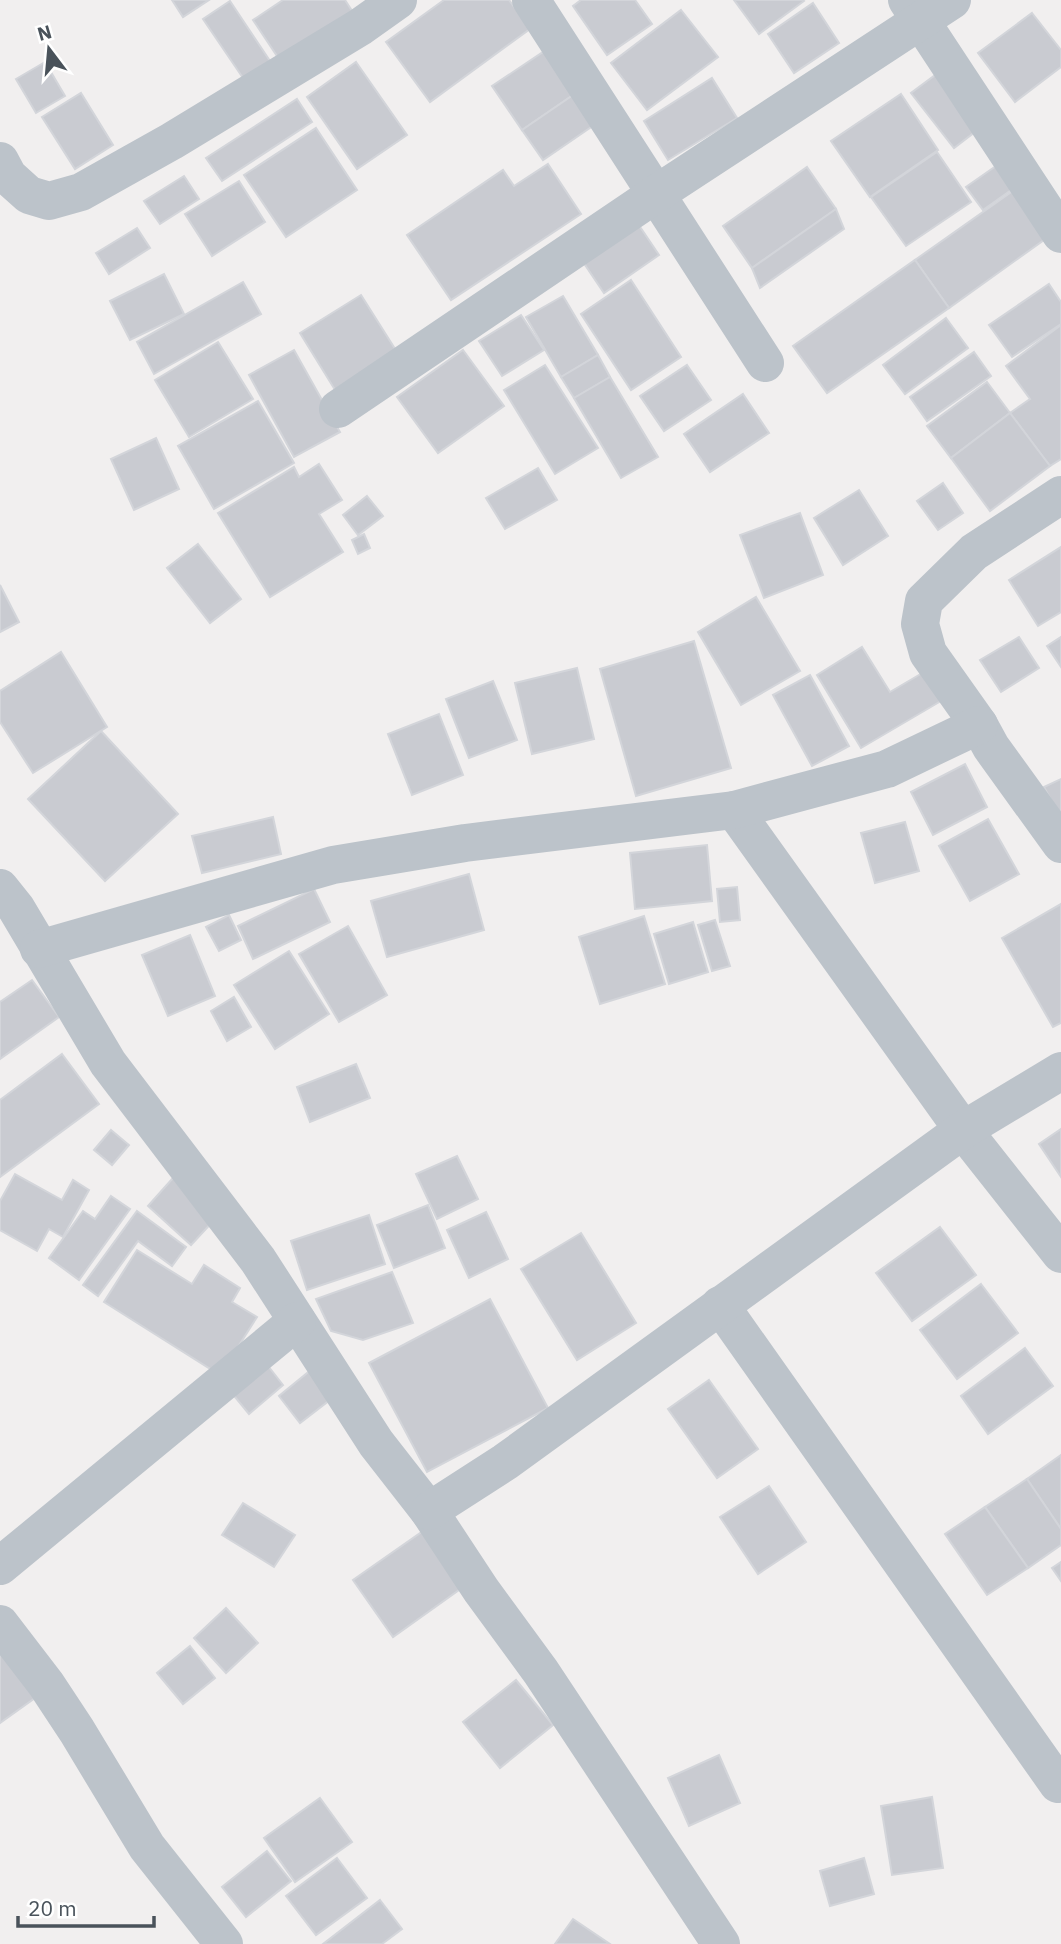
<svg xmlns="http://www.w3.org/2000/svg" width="1061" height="1944" viewBox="0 0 1061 1944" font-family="'IBM Plex Sans',sans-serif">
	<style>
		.building { fill: #c9cbd1; stroke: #d3d5da; stroke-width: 2 }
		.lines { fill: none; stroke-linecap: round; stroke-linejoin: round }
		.minor { stroke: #bcc3ca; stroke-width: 38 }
	</style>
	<rect width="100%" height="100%" fill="#f1efef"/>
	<g class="building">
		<polygon points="172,0 209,0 183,17"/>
		<polygon points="283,0 345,0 356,17 283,65 253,20"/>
		<polygon points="444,0 509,0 530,29 430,102 386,42"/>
		<polygon points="581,0 635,0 652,24 607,55 573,6"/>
		<polygon points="734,0 803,0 804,1 759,34"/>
		<polygon points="230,1 270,61 243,78 203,19"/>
		<polygon points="813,3 839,43 794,73 768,34"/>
		<polygon points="681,10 718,57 647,110 611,63"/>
		<polygon points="1032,13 1061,50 1061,67 1015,102 978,53"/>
		<polygon points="549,48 579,91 522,130 492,86"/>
		<polygon points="45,62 65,96 36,113 16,79"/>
		<polygon points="356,62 407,135 357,169 307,97"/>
		<polygon points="942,70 984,125 954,148 911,93"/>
		<polygon points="712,78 737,118 668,160 644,121"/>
		<polygon points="579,91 600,121 543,160 522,130"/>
		<polygon points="81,93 113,145 75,169 42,117"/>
		<polygon points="901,94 938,150 870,197 831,141"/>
		<polygon points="297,99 312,122 222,181 206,158"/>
		<polygon points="316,128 357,190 286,237 244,175"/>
		<polygon points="937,152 971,202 906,246 871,197"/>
		<polygon points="1003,161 1021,183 983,210 966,187"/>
		<polygon points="548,164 581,214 451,300 407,235 503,170 514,186"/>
		<polygon points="807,167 836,209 752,268 723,226"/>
		<polygon points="184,176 199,199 160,224 144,201"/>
		<polygon points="239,181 265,222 212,256 185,214"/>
		<polygon points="1024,183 1058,230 949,308 915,260"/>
		<polygon points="836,209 844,229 760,288 752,268"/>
		<polygon points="630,212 659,255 604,293 575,250"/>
		<polygon points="137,228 150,248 109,274 96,253"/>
		<polygon points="915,260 949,308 827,393 793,346"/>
		<polygon points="164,274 184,314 130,340 110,301"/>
		<polygon points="631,280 681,357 631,390 581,314"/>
		<polygon points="243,282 261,314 154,374 137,342"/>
		<polygon points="1049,284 1061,302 1061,324 1012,357 989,325"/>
		<polygon points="361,295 402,360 340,398 300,333"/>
		<polygon points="563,296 598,355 561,377 526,317"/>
		<polygon points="521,315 544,350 502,376 479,341"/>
		<polygon points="946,318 968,348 905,394 883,365"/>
		<polygon points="1061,325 1061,459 1050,466 1010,413 1030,399 1006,366"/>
		<polygon points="218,342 253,399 189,437 155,380"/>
		<polygon points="294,350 340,432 294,457 249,375"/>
		<polygon points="463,350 504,406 438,453 397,397"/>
		<polygon points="974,352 991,376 927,421 910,397"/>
		<polygon points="598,355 610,377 574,398 561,377"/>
		<polygon points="545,365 598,448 555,474 504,390"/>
		<polygon points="687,365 711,400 664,431 640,396"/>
		<polygon points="610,377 658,457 621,478 574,398"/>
		<polygon points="987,382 1010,413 951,458 927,426"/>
		<polygon points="743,394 769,433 710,472 684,434"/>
		<polygon points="258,401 294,463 214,509 178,446"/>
		<polygon points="1010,413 1050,466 990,511 951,458"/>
		<polygon points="156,438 179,489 134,510 111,459"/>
		<polygon points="319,464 342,500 319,514 343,552 270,597 218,513 294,467 299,477"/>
		<polygon points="538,468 557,500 505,529 486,498"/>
		<polygon points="943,483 963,513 938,530 917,501"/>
		<polygon points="859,490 888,536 843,565 814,518"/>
		<polygon points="367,496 383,516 358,535 343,515"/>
		<polygon points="800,513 823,575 764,598 740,535"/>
		<polygon points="364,534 370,548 358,554 352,540"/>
		<polygon points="198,544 241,599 210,623 167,568"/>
		<polygon points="1061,547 1061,612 1038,626 1009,580"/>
		<polygon points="0,585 19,622 0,632"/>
		<polygon points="756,597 800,671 741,705 698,632"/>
		<polygon points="1019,637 1039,668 1001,692 980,660"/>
		<polygon points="1061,637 1061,667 1047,646"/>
		<polygon points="694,641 731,768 636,796 600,669"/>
		<polygon points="862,647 890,692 924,672 941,701 861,748 817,675"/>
		<polygon points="61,652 107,727 33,773 0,722 0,691"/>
		<polygon points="577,668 594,739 532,754 515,683"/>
		<polygon points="810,675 849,746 812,766 773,695"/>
		<polygon points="493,681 517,740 469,758 446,699"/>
		<polygon points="439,714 463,775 412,795 388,734"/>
		<polygon points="101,731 178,814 105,881 28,799"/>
		<polygon points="965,764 987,807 933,835 911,792"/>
		<polygon points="1061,779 1061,819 1044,787"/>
		<polygon points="273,817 281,854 202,873 192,836"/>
		<polygon points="988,819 1019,874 970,901 939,846"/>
		<polygon points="905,822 919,871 875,883 861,833"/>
		<polygon points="707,845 712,901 635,909 630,853"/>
		<polygon points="469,874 484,930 387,957 371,901"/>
		<polygon points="737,887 740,920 720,922 717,889"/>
		<polygon points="314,889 330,922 253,959 238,926"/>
		<polygon points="1061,904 1061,1023 1053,1027 1002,938"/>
		<polygon points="229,915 241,940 219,951 206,927"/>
		<polygon points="644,916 665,984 600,1004 579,937"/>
		<polygon points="715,920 730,966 712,971 698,925"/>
		<polygon points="693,922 708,972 669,984 654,934"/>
		<polygon points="348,926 387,995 339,1022 299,954"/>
		<polygon points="190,935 215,996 168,1016 142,955"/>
		<polygon points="289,951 329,1014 275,1049 234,985"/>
		<polygon points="32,980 59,1017 0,1059 0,1002"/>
		<polygon points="234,997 251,1027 227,1041 211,1011"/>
		<polygon points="62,1054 99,1104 0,1177 0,1100"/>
		<polygon points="356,1064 370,1098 310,1122 297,1087"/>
		<polygon points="1061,1129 1061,1177 1039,1144"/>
		<polygon points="111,1130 129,1145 112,1165 94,1150"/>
		<polygon points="457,1156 478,1199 437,1219 416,1174"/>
		<polygon points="15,1174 62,1200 73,1180 89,1190 63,1237 49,1229 37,1251 0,1230 0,1201"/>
		<polygon points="173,1178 216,1218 191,1245 148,1206"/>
		<polygon points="111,1196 130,1209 79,1280 49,1258 83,1211 95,1219"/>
		<polygon points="428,1205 445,1248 394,1268 377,1225"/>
		<polygon points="137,1211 186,1247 172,1266 138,1241 98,1296 83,1285"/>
		<polygon points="486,1212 508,1259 469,1278 447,1230"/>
		<polygon points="369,1215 385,1264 307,1290 291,1241"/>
		<polygon points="940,1227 976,1275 912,1321 876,1273"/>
		<polygon points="581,1233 636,1323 577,1360 521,1269"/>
		<polygon points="137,1250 192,1284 204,1265 240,1288 232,1302 257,1317 220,1375 104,1302"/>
		<polygon points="392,1272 413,1323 363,1340 331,1331 316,1299"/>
		<polygon points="981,1284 1018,1333 957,1379 920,1330"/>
		<polygon points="490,1299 548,1408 427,1472 369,1363"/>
		<polygon points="1025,1348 1053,1386 988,1434 961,1396"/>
		<polygon points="265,1362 283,1385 249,1414 230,1391"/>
		<polygon points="317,1365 339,1393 300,1423 279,1396"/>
		<polygon points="709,1380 758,1449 717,1478 668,1409"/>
		<polygon points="1061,1455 1061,1529 1027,1479"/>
		<polygon points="1027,1479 1061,1529 1061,1545 1028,1568 985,1507"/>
		<polygon points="769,1486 806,1542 758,1574 720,1517"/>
		<polygon points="243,1503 295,1535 274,1567 222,1535"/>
		<polygon points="985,1507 1028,1568 987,1595 945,1534"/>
		<polygon points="426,1529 466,1585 393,1637 353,1580"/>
		<polygon points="1061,1562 1061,1581 1052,1568"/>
		<polygon points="226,1608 258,1643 226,1673 194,1638"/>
		<polygon points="0,1636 42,1693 0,1723"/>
		<polygon points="190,1646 215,1678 183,1704 157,1673"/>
		<polygon points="516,1680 553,1725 500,1768 463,1722"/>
		<polygon points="719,1755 740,1803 689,1826 668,1778"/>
		<polygon points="932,1797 943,1868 892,1875 881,1806"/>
		<polygon points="320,1798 352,1842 295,1882 264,1838"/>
		<polygon points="267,1851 291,1881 246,1917 222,1887"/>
		<polygon points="337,1858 367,1898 316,1935 286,1896"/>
		<polygon points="864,1858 874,1894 830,1906 820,1871"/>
		<polygon points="380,1900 402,1929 382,1944 323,1944"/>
		<polygon points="573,1919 610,1944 555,1944"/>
	</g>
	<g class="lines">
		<g class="minor">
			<polyline points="531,0 765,363"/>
			<polyline points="907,0 1061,234"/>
			<polyline points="0,161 8,176 29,195 49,201 81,192 172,141 360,27 398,0"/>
			<polyline points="338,409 656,194 952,0"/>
			<polyline points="1061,495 974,552 924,601 920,624 928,653 979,725 991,747 1061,844"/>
			<polyline points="734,810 963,1130 1061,1254"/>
			<polyline points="0,888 16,908 108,1063 258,1260 376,1443 429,1511 481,1590 541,1672 721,1944"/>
			<polyline points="39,949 333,865 465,843 734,810 887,769 979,725"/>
			<polyline points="720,1305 1058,1784"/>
			<polyline points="429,1511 505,1462 963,1130 1061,1071"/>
			<polyline points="0,1566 297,1321"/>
			<polyline points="0,1624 46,1684 77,1731 147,1847 224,1944"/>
		</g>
	</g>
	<g transform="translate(49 49) rotate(344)" stroke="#ffffff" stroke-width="5" paint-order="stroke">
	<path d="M0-5L12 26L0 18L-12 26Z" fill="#49525a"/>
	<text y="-10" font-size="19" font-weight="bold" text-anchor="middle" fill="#49525a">N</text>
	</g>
	<path d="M18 1916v10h136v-10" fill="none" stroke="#49525a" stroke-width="3.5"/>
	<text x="28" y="1916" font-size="21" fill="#49525a" stroke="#ffffff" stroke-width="5" paint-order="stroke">20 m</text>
</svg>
